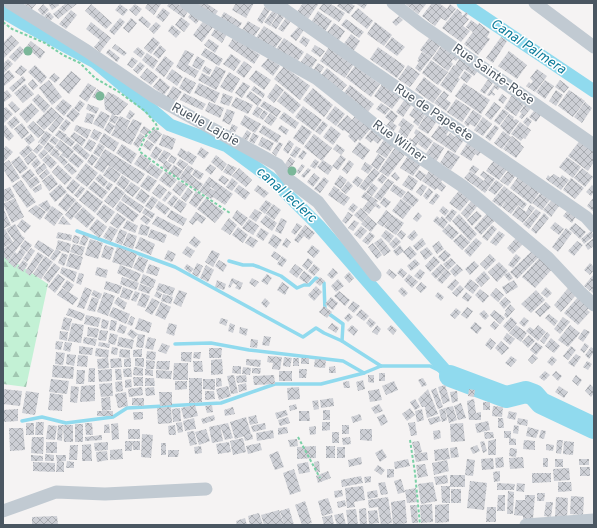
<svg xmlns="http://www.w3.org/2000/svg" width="597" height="528" viewBox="0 0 597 528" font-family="Overpass,sans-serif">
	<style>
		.forest { fill: url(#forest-firs) }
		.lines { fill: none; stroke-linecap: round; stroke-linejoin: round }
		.stream { stroke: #90daee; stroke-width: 3.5 }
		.canal { stroke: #90daee; stroke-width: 13 }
		.river { stroke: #90daee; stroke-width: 22 }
		.building { fill: url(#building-cross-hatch) }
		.path { stroke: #7ad0a6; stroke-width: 2; stroke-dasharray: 3 2; stroke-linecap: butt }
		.minor { stroke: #c1cad2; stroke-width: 13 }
		.tree { fill: #7bb799 }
		.labels { text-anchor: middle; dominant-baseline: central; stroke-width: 3; stroke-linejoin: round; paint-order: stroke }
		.street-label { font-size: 13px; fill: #4a5661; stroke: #fff }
		.water-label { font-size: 14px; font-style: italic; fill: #0c7c9b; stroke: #fff }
	</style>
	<defs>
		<pattern id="forest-firs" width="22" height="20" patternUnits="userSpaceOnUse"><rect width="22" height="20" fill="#c3f1d5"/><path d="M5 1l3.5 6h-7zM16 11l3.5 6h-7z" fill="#a0c6b0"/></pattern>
		<pattern id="building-cross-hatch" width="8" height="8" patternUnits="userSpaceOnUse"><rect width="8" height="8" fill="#cdcfd5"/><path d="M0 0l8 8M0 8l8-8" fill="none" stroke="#a8abb0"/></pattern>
	</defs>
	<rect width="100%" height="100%" fill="#f5f3f3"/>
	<polygon class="forest" points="3,254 48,284 26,387 3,384"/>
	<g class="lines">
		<g class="stream">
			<polyline points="77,231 175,267 303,337 316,328 324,333 342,341 381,366"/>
			<polyline points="229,261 243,265 253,265 259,267 281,276 297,288 304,285 309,285 316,278 324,283 325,311 343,324 342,341"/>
			<polyline points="175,344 211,343 249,350 343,361 364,373 381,366 430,366 450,376"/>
			<polyline points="22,421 42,417 66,423 113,417 127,408 221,403 275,384 321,384 364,373"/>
		</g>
		<g class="canal">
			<polyline points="463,3 594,91"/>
			<polyline points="3,12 24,24 95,62 170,125 227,146 273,180 319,226 450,376"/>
		</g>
		<polyline class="river" points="450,376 506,397 526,392 534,395 541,403 594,428"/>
	</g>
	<g class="building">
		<polygon points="23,3 37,3 31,10"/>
		<polygon points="48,3 58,3 59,5 52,10"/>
		<polygon points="66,3 78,3 58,19 53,14"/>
		<polygon points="148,3 160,3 161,4 154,15 145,8"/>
		<polygon points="169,3 177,3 188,11 184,18 167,6"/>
		<polygon points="196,3 206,3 218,11 214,17"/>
		<polygon points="236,3 254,3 246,18 232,10"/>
		<polygon points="303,3 319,3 308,19 297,12"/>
		<polygon points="323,3 329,3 345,13 339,22 319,9"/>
		<polygon points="339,3 350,3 355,6 349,14 337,6"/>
		<polygon points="355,3 368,3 364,9"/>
		<polygon points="404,3 427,3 418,14"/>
		<polygon points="432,3 439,3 447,9 450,4 456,9 446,21 441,18 435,26 422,16"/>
		<polygon points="43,4 49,10 43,16 38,10"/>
		<polygon points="91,4 112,23 106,29 85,11"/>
		<polygon points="120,4 128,10 123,16 115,10"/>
		<polygon points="135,4 142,9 136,16 129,10"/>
		<polygon points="266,5 271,8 262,24 257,20"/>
		<polygon points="163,8 170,13 163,22 156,17"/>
		<polygon points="358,8 373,21 367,29 351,16"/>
		<polygon points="274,9 279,12 270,26 264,22"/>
		<polygon points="457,9 462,13 461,14 463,16 466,12 468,14 466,17 469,19 463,26 470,31 461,42 442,28"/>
		<polygon points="71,10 77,15 66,29 59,24"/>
		<polygon points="318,11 332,21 324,33 310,24"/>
		<polygon points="49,12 54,17 49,22 44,16"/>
		<polygon points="224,12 242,23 238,29 220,19"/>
		<polygon points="191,13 200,19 196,24 188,17"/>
		<polygon points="279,13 284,17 276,29 271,26"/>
		<polygon points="142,16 151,24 148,28 138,20"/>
		<polygon points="399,16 403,20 396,26 392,22"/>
		<polygon points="181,17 190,24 184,32 175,25"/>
		<polygon points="120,18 125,22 114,35 109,31"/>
		<polygon points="131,18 137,23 129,33 123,28"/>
		<polygon points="286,18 291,21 283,32 278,29"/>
		<polygon points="346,19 364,32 359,38 341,25"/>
		<polygon points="204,20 213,27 202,42 193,35"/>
		<polygon points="471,20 478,25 479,23 490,32 487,37 490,39 478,55 464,44 473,32 466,27"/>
		<polygon points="248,21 260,28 254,37 242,30"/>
		<polygon points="91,22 111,38 100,52 94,47 100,40 86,29"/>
		<polygon points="156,22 161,26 154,34 149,29"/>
		<polygon points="375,22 392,35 384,46 367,34"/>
		<polygon points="334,23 345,31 337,43 325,35"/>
		<polygon points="172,25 181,32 176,38 168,31"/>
		<polygon points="264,26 282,38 274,50 256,38"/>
		<polygon points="299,26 304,30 296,41 290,36"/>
		<polygon points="216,27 227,34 222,43 211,35"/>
		<polygon points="351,34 360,41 353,52 343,45"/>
		<polygon points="432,34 443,42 431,58 420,50"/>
		<polygon points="11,35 19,43 3,59 3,43"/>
		<polygon points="303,36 310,40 306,47 299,42"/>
		<polygon points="153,37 160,43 151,54 144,48"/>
		<polygon points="234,37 260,55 254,64 228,46"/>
		<polygon points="392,37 405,47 397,56 385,47"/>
		<polygon points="501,37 507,41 493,63 486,58"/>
		<polygon points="284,38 304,52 295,65 275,51"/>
		<polygon points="209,39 219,46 215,53 204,45"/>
		<polygon points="31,41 45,52 40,59 26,47"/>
		<polygon points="444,42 461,54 456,61 453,59 451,62 453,64 448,71 432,59"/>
		<polygon points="115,44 127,53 124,56 112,48"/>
		<polygon points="160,45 166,50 159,59 153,54"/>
		<polygon points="315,45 325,51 320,57 311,51"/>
		<polygon points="20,46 25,51 15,62 9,57"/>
		<polygon points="138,47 145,53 141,58 133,52"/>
		<polygon points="329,47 354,64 345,78 320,61"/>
		<polygon points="378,47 405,66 397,78 370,59"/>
		<polygon points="205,48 223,59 219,66 201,55"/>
		<polygon points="109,49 120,58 117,62 106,53"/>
		<polygon points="185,50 194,54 188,65 199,71 195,78 176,67"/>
		<polygon points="509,51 527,65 517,79 498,66"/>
		<polygon points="422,52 431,58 420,72 415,68 419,62 417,61 419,59 418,58"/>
		<polygon points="147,53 158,61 153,69 142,60"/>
		<polygon points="307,53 317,60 308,73 298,66"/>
		<polygon points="231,54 241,61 234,71 223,64"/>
		<polygon points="462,54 480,68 474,76 464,69 458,78 460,79 451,93 440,85 454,65 455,66"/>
		<polygon points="165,56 174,63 164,77 155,70"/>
		<polygon points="197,56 205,61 200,70 192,66"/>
		<polygon points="132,57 138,61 132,68 127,65"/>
		<polygon points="269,57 280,66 273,76 261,66"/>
		<polygon points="8,59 13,64 3,74 3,64"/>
		<polygon points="431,60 448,72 438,85 422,73"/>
		<polygon points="244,61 252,67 244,78 236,72"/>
		<polygon points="140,62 145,66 138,74 133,70"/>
		<polygon points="318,63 324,67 316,79 310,75"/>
		<polygon points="21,65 27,70 21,76 15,72"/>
		<polygon points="35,65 47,77 41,84 28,72"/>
		<polygon points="408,65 420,74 410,87 398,79"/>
		<polygon points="205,66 212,70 209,75 202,71"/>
		<polygon points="216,66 226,71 216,90 198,80 202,73 210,77"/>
		<polygon points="284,66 310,86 300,100 274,79"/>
		<polygon points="355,66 380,84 371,97 346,78"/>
		<polygon points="147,68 158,77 151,85 140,77"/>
		<polygon points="327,68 347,85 338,95 318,79"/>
		<polygon points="172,69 183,77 177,86 166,78"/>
		<polygon points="537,69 547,76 535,92 526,86 529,82 531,84 533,81 530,78"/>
		<polygon points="9,70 15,77 3,87 3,75"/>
		<polygon points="256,70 271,80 264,90 249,79"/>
		<polygon points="71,71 81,79 69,94 59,85"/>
		<polygon points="465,71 472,76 467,83 460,78"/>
		<polygon points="229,72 240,79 232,93 220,87"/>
		<polygon points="54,73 60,78 55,83 49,78"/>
		<polygon points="23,76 26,80 13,92 9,88"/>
		<polygon points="185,77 196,83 190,94 179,88"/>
		<polygon points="424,77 442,91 433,103 415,90"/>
		<polygon points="160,78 170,87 164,95 153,87"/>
		<polygon points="489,78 494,81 485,94 480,91"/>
		<polygon points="33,79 38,86 33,90 28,84"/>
		<polygon points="49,80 62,97 52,105 39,88"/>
		<polygon points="385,80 404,93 392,109 374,96"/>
		<polygon points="545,80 554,86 545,99 536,92"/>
		<polygon points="560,80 569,87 564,93 555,87"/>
		<polygon points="243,82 250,86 242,98 235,93"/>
		<polygon points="88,83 96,88 87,102 79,96"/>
		<polygon points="199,83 220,93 215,103 194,93"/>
		<polygon points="464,83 490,100 481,114 455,96"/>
		<polygon points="25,84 34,94 23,103 14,93"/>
		<polygon points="276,84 284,90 274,103 267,97"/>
		<polygon points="495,84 500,87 498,90 495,88 492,92 495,94 494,96 491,94 490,96 487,95"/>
		<polygon points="350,85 374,104 364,117 339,99"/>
		<polygon points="173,86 182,92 174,104 165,99"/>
		<polygon points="254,86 265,94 263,98 251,90"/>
		<polygon points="313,88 333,105 324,117 303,100"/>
		<polygon points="97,89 103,93 98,100 92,97"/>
		<polygon points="7,90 12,96 3,103 3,93"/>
		<polygon points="556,90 563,95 556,106 549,101"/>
		<polygon points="569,90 585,101 573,117 558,106"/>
		<polygon points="250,91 262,100 258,106 246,97"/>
		<polygon points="285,91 301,105 293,114 277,101"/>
		<polygon points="444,91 449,95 440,107 434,103"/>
		<polygon points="108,92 115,95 128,104 119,115 113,115 119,117 115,124 109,121 112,114 105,109 104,98"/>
		<polygon points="514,92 527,100 516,116 504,108"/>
		<polygon points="184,93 206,104 202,110 180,100"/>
		<polygon points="223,93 233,97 229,106 220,103"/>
		<polygon points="38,94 50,106 44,113 32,100"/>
		<polygon points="502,94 507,98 503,104 498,100"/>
		<polygon points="407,96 414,101 403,117 396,112"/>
		<polygon points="236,97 253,105 248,114 231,106"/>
		<polygon points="63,99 72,106 64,116 55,108"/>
		<polygon points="446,99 451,103 446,111 440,107"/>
		<polygon points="456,99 471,109 462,122 447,112"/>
		<polygon points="80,100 85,104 79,112 74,108"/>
		<polygon points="12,101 20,109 15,113 8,105"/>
		<polygon points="264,101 281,111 277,117 260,106"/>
		<polygon points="209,102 224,108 220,118 205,111"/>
		<polygon points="494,102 501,107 491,120 485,115"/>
		<polygon points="585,102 592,108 582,123 574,117"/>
		<polygon points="31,103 39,111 27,123 19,114"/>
		<polygon points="381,103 390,109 385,115 376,109"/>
		<polygon points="417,103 428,110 418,126 413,122 415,119 409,115"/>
		<polygon points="526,103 532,107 522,119 519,117 522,113 520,112"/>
		<polygon points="88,104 99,108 96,114 86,109"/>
		<polygon points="257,106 263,110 258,118 252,114"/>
		<polygon points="303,106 322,120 314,131 295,117"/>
		<polygon points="335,106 345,114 336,126 326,118"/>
		<polygon points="6,107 13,114 3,124 3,109"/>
		<polygon points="51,107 64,119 53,133 48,129 59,116 44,130 36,122"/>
		<polygon points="537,107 543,112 536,122 529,117"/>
		<polygon points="73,108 80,114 73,122 66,116"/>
		<polygon points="227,109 235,112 230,125 222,121"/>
		<polygon points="503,109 509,113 499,125 494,121"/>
		<polygon points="130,110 135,114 130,120 126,117"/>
		<polygon points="264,110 268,113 263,120 259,118"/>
		<polygon points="391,110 398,116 393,123 397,126 393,132 386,126 390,121 385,117"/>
		<polygon points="473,110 482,116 475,127 470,124 468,127 464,123"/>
		<polygon points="101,111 110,116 103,129 93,124"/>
		<polygon points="428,111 439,118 428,134 418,128"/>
		<polygon points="284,112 299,123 295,129 279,118"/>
		<polygon points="87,113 95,115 92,124 84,122"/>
		<polygon points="270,113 277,118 271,126 264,121"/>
		<polygon points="509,114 514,117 513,119 514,120 516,119 519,121 509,135 500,126"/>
		<polygon points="245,115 261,124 255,133 240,124"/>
		<polygon points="347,115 352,120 355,116 372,127 360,141 358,139 355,143 348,136 350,134 344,130 343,131 337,126"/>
		<polygon points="15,116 20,122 12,129 7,123"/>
		<polygon points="120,116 130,121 125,133 133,119 142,123 131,145 111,135 115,128 114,127 110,134 104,130 109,122 115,126"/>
		<polygon points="483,117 492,124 483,136 474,130"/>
		<polygon points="527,117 532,121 528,127 523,122"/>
		<polygon points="403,118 414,126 404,142 396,136 401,127 398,125"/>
		<polygon points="66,119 71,123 64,132 59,128"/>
		<polygon points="443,120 450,129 446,135 448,136 450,133 455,137 459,132 466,137 455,153 431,137"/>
		<polygon points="33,121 45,132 38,138 27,127"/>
		<polygon points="323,121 328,125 320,135 315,131"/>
		<polygon points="520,122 531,130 525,139 523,138 521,141 511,134"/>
		<polygon points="22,123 29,133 22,139 14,129"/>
		<polygon points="232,124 238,127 234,134 229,132"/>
		<polygon points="5,125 14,136 9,141 3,135 3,127"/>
		<polygon points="76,125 91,130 87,139 74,130"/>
		<polygon points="263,125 281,136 277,143 259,132"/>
		<polygon points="281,125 289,130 286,135 278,129"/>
		<polygon points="302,125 312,132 303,145 293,138"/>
		<polygon points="495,125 499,128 490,141 485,137"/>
		<polygon points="144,126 150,130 146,136 140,132"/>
		<polygon points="331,126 341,134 333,145 323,137"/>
		<polygon points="154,128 162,134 155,144 147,138"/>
		<polygon points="94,129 102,133 97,141 90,137"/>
		<polygon points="372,129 383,137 378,144 373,140 371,143 365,138"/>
		<polygon points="416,129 433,141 426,150 418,144 421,138 415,147 407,142 410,138 412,140 416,135 414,133"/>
		<polygon points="59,130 67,135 63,141 55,135"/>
		<polygon points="247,130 251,133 247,141 242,138"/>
		<polygon points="46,131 52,135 44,146 40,143 41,140 39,143 38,142"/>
		<polygon points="503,131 511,137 502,149 494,143"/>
		<polygon points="74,132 86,140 82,146 70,137"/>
		<polygon points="104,133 119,143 114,152 99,142"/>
		<polygon points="140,133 145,137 138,148 133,144"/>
		<polygon points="253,133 259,136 254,144 249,141"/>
		<polygon points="31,134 35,140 29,145 24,139"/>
		<polygon points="163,134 176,139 172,150 159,145"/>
		<polygon points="314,134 332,148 322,161 304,147"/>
		<polygon points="53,136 59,140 55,145 49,141"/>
		<polygon points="67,136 75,142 71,147 63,141"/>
		<polygon points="512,136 521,143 520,144 524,147 516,158 503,149"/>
		<polygon points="262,137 274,143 270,151 258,145"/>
		<polygon points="385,138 395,145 386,158 376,152"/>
		<polygon points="89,139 96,143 91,152 84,148"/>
		<polygon points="470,139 484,148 478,156 475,154 471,161 460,154"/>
		<polygon points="581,139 594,148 594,162 588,171 568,156"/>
		<polygon points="60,140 74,151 68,159 61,155 63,153 55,147"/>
		<polygon points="147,140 154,145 150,151 143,146"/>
		<polygon points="289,140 294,144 288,154 283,150"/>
		<polygon points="48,142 54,147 50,153 44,148"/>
		<polygon points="279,142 283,144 276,156 272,153"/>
		<polygon points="359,142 370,150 363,160 352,152"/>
		<polygon points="434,142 444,148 436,162 425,155"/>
		<polygon points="77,143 90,155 86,160 72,148"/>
		<polygon points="99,143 105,147 99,157 93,153"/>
		<polygon points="39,144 43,147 37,154 33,151"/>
		<polygon points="122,144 137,154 131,164 116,153"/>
		<polygon points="337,144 345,150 341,155 333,149"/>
		<polygon points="28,145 33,150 24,158 19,153"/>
		<polygon points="6,146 13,152 3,163 3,150"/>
		<polygon points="156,146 162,150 156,160 150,156"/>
		<polygon points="296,146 301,149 295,158 290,155"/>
		<polygon points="396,146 406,153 388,177 379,171"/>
		<polygon points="201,147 209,153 204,159 197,154"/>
		<polygon points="54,148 59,151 58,152 60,154 57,159 50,154"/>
		<polygon points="181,148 187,152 184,157 188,151 197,157 192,165 177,155"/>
		<polygon points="44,149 48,153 41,159 38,155"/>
		<polygon points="105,149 145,174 138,184 108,165 103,173 94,167"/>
		<polygon points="164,150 171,154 166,160 164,159 172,165 168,171 162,167 164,164 157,160"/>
		<polygon points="303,150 307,153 302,160 298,157"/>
		<polygon points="448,150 460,157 451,170 440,163"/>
		<polygon points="32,152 37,157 28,165 24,159"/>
		<polygon points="74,153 84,161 78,168 68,160"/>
		<polygon points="48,154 57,163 51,169 42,160"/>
		<polygon points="92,154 98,158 92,166 87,162"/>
		<polygon points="141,154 151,161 145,171 134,164"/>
		<polygon points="378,154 385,159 378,170 371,165"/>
		<polygon points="409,154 422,163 413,176 400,168"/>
		<polygon points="61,155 68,162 64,166 57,159"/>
		<polygon points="171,155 177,158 174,164 168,161"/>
		<polygon points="216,155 227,164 222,171 211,162"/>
		<polygon points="341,155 346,159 338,170 332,166"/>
		<polygon points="19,156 28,168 20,174 11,162"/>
		<polygon points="497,156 510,166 499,180 486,171"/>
		<polygon points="290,157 295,161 289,171 283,167"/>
		<polygon points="567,157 581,167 573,178 559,167"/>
		<polygon points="37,158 41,163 35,169 31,164"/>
		<polygon points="180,159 188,164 183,170 176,164"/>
		<polygon points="315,159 319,162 315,169 310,166"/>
		<polygon points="9,160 20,178 12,183 3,169 3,164"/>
		<polygon points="323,160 333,167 328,175 317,167"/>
		<polygon points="349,160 354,164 347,174 342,170"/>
		<polygon points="365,162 373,167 368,174 361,169"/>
		<polygon points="44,163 47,168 38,175 35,170"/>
		<polygon points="69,163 77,171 72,175 64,167"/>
		<polygon points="86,163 98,173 87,187 75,178"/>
		<polygon points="151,163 163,171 157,179 145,171"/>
		<polygon points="210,164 216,168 211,175 205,170"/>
		<polygon points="228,164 237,168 231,176 223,172"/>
		<polygon points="302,164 305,166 299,174 296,172"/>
		<polygon points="58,165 72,178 65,185 52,172"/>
		<polygon points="174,165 183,171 178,178 169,172"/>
		<polygon points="188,165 194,169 190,174 197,180 192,187 179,178"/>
		<polygon points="473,165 479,169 475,174 469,170"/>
		<polygon points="109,166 121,174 115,183 110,180 111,178 110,180 103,175"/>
		<polygon points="512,166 519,171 508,186 500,181"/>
		<polygon points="432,167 445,176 441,182 446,186 442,192 437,188 435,190 422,181"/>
		<polygon points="239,168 252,180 246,187 232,176"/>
		<polygon points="308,168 311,170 304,178 301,176"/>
		<polygon points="374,168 380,173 365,191 359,187"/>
		<polygon points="582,168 587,172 585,174 587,172 593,177 585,187 574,178"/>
		<polygon points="30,169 35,175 26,182 21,176"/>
		<polygon points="47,169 50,173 42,180 39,176"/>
		<polygon points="195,169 204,174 200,180 192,175"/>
		<polygon points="419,170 426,175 421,181 415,176"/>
		<polygon points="166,171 177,180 170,188 159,180"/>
		<polygon points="470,171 484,181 485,179 480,175 483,171 495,179 485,193 464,178"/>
		<polygon points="395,172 400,178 397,181 391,176"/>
		<polygon points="314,173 320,178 313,187 307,182"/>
		<polygon points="521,173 542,189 531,204 510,188"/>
		<polygon points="51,174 58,184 49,191 42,181"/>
		<polygon points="100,174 108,182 104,187 95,179"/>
		<polygon points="382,174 387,178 382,184 377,180"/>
		<polygon points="554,174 560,178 562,175 569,180 561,190 546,179 548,175 550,177"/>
		<polygon points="122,175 130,181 124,190 116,184"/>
		<polygon points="148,175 157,181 149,192 140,186"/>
		<polygon points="222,175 229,180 225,185 218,180"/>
		<polygon points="340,175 347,180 341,189 334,184"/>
		<polygon points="409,175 418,181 412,191 402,185"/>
		<polygon points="36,176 40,182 31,189 26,182"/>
		<polygon points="357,176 363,180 358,187 352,182"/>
		<polygon points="209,177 233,194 225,205 213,197 211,199 205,195 210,188 217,192 211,187 212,185 205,195 199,191"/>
		<polygon points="324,177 329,181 320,193 314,189"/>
		<polygon points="232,178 238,183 232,191 226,187"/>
		<polygon points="571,178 584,188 575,199 563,190"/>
		<polygon points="73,179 80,185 73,194 66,188"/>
		<polygon points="388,179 394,182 380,201 374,197"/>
		<polygon points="21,180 36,202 27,208 12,186"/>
		<polygon points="197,180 203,184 198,191 192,187"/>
		<polygon points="496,180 503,185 495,195 488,190"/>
		<polygon points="94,181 108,192 102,199 88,188"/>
		<polygon points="179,181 187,186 180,196 172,190"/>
		<polygon points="348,181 353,186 346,194 341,190"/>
		<polygon points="109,182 113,185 109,191 105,188"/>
		<polygon points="131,182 140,188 133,197 126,192 127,190 126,192 124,191"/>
		<polygon points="372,183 378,188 372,196 366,192"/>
		<polygon points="41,184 42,189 35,193 32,189"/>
		<polygon points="60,184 67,192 55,202 49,194"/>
		<polygon points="159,184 167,190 160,199 152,193"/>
		<polygon points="394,184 406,192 401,198 390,190"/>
		<polygon points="422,184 427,187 421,196 416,192"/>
		<polygon points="239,185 250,193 245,200 234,191"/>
		<polygon points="258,185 269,193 264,198 254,190"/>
		<polygon points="592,185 594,187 594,192 591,196 586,192"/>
		<polygon points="81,186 85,189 78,198 74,195"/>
		<polygon points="116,186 125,193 113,208 104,201"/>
		<polygon points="334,186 340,190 338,193 340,191 350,198 344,206 328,195"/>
		<polygon points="504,186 527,204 523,209 518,205 511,214 502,207 507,199 501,207 492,201"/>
		<polygon points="10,187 15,197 5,202 3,198 3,190"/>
		<polygon points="188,188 193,192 186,202 181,198"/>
		<polygon points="429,188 433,192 427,200 423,196"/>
		<polygon points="461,188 472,197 460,211 449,203"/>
		<polygon points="141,189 150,196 144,204 135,198"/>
		<polygon points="544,189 553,196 542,210 532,203"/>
		<polygon points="87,190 103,202 95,213 79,200"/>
		<polygon points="169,191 172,193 165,202 162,200"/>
		<polygon points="196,191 204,197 196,208 189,203"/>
		<polygon points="408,191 419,200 413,207 402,199"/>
		<polygon points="365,192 378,201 376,203 381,207 379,209 375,206 369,214 362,209 368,201 361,197"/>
		<polygon points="67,193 76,200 66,212 58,205"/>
		<polygon points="436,193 440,196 433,205 429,203"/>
		<polygon points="125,194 144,207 140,213 121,200"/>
		<polygon points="174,195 178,198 172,207 167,203"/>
		<polygon points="152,196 158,200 151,210 145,206"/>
		<polygon points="384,197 391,202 386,208 380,203"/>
		<polygon points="594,197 594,212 587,206"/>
		<polygon points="15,198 24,217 12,223 3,204"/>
		<polygon points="206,198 224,212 215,223 197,209"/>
		<polygon points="179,199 187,204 181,213 173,207"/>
		<polygon points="401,199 412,207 403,219 392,211"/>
		<polygon points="473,199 479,204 467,219 461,213"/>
		<polygon points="47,200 51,207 47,212 38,205"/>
		<polygon points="266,200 272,204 265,214 259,209"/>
		<polygon points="552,200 562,202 551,217 543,210"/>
		<polygon points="76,201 82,206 71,220 65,215"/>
		<polygon points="120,201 139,215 133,222 115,209"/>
		<polygon points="159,201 170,209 165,215 155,207"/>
		<polygon points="353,203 358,207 353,213 348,209"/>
		<polygon points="104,204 115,212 106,223 96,214"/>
		<polygon points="273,204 281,210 274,220 266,214"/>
		<polygon points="36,205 46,212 40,220 28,211"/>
		<polygon points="530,205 535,208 523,223 512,215 518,206 526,212"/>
		<polygon points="52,206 63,214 54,226 44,218"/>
		<polygon points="443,206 449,211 445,216 439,211"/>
		<polygon points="83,207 95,218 87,228 74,217"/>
		<polygon points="3,208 11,225 3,229"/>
		<polygon points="145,208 155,214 152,219 142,213"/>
		<polygon points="361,208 368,215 362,222 354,215"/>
		<polygon points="255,209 262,213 256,222 249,217"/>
		<polygon points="452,209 457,212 450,222 445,218"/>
		<polygon points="536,209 541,213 529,229 523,224"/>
		<polygon points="171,210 187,219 183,226 167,217"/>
		<polygon points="237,210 248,218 242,226 232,218"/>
		<polygon points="386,210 392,215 383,227 377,223"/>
		<polygon points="490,210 498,217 481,235 474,228"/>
		<polygon points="568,210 576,216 572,223 563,216"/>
		<polygon points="477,211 482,216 472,226 467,220"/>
		<polygon points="196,212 206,218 202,224 197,220 193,225 189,222"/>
		<polygon points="348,212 353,215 346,224 342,221"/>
		<polygon points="418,212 422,216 417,222 413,219"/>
		<polygon points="117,213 126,219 118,229 110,223"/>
		<polygon points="544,213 549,218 536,234 531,230"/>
		<polygon points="459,214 477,234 470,241 452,221"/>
		<polygon points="144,215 151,220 147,225 140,219"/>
		<polygon points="266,215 277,223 272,231 260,222"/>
		<polygon points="392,215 404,223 396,235 384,227"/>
		<polygon points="63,216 71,225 58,224"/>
		<polygon points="157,216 182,229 178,237 152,224"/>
		<polygon points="368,216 377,224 371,232 361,224"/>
		<polygon points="437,216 440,219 442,216 448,222 443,229 433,221"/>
		<polygon points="229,218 237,225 230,235 221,229"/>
		<polygon points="281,218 287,221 281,234 275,231"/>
		<polygon points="22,219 31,226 25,233 17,226"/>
		<polygon points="97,219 107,227 99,238 89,229"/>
		<polygon points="249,219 259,226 253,235 242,228"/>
		<polygon points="127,220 138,226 135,233 123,228"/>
		<polygon points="354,220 359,223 353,231 348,228"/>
		<polygon points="555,222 564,229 559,235 550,228"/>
		<polygon points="297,223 302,226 295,235 291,232"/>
		<polygon points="575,223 586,232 580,239 569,229"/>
		<polygon points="15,224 22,236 25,238 8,261 3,256 3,249 16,240 14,241 6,229"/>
		<polygon points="141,224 150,227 147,236 138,234"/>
		<polygon points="449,224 459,233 452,240 442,231"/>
		<polygon points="305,225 315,233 309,240 304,236 298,243 294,240"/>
		<polygon points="492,225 497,229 487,241 482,237"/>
		<polygon points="110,226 118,230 111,242 103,237"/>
		<polygon points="361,226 367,231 360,239 354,234"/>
		<polygon points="238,227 248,235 243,243 232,235"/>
		<polygon points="261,228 269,233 263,241 256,236"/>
		<polygon points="566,228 572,233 558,252 552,247"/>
		<polygon points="5,229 13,242 3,248 3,230"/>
		<polygon points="120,229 127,232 122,245 115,242"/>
		<polygon points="151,229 167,235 164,243 148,237"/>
		<polygon points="386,230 394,236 389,243 381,236"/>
		<polygon points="401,230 406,234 402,240 397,235"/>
		<polygon points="414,230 418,235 412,241 407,237"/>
		<polygon points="499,231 505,235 496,246 490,242"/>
		<polygon points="591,231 594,236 584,244 581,239"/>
		<polygon points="58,232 72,235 71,241 56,238"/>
		<polygon points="370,232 375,236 368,245 362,241"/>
		<polygon points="128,233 137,236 133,249 123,245"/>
		<polygon points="273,234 282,240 276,249 268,243"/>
		<polygon points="461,234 470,242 462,250 453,241"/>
		<polygon points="74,235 80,237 78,244 72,242"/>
		<polygon points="83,235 89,237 85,246 79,244"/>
		<polygon points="194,236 201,242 196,248 189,243"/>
		<polygon points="250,236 258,241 253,248 245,243"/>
		<polygon points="140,237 155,244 151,255 135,248"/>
		<polygon points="396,237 401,242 394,249 389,244"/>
		<polygon points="286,238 291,242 287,248 282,245"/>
		<polygon points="381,238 391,251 384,256 374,243"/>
		<polygon points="422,238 426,244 417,251 413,246"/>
		<polygon points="476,238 482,243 470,257 464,251"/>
		<polygon points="516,238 523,244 513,254 507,248"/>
		<polygon points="594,238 594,246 588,250 585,245"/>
		<polygon points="90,239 103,243 98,259 85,255"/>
		<polygon points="25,240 32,245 27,252 20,247"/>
		<polygon points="38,240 54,250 49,257 34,247"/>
		<polygon points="58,240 71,244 69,253 56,249"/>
		<polygon points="439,241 444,249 437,254 432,246"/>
		<polygon points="577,241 583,245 574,256 568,251"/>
		<polygon points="373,243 382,255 377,259 368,247"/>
		<polygon points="73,244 85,247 82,256 70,252"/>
		<polygon points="105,245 114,248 110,260 101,257"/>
		<polygon points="312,245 320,251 314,258 307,252"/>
		<polygon points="400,245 404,251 397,256 393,251"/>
		<polygon points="187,246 195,251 190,258 182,253"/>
		<polygon points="410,246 417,254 410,260 403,252"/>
		<polygon points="117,247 137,254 132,268 112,262"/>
		<polygon points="427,247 433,254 425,260 420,252"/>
		<polygon points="21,248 26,252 15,268 8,262 15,252 17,254"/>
		<polygon points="31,248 35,251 27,262 23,259"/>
		<polygon points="56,249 61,252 54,261 50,258"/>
		<polygon points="534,249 541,255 517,279 510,272"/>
		<polygon points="168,250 176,254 172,262 164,259"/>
		<polygon points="212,250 220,254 213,267 205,262"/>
		<polygon points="445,250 451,255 444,262 438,257"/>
		<polygon points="274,251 281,256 278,261 271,256"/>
		<polygon points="38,252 44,256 30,276 25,272"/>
		<polygon points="62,253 68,255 64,266 58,263"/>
		<polygon points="70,253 83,257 79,270 66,266"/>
		<polygon points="490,254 496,260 486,270 480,264"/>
		<polygon points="516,254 521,258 513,268 508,265"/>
		<polygon points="542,255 554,267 535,288 522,277"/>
		<polygon points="45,256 53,262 41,279 33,274"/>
		<polygon points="139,256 148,260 143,273 133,268"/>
		<polygon points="282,256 287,260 282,267 277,264"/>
		<polygon points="434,256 440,262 430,272 425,266"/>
		<polygon points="308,258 313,262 307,270 302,266"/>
		<polygon points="451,258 456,263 448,270 443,264"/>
		<polygon points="415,259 420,264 411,271 407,266"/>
		<polygon points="23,260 28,264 23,272 17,268"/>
		<polygon points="219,260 227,265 223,272 215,266"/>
		<polygon points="474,261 479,266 470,275 465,269"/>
		<polygon points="499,262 508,271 497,282 488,272"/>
		<polygon points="54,263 60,268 49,283 43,278"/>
		<polygon points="197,263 203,266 198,277 192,274"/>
		<polygon points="590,263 594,267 594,270 590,275 584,270"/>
		<polygon points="149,264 160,268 157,276 146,273"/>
		<polygon points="187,264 194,269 190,273 184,268"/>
		<polygon points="295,264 303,270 297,278 289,272"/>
		<polygon points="314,264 320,269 314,276 308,271"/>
		<polygon points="441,264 446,269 436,279 431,274"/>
		<polygon points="457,264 463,270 455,277 450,271"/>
		<polygon points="120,265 141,274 137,282 117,273"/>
		<polygon points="206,265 214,270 208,282 200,278"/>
		<polygon points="62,267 77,272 74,282 60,273"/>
		<polygon points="97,267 108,270 106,278 95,275"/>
		<polygon points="333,268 338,273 332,279 327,275"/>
		<polygon points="401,268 407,273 403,278 397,273"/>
		<polygon points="389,269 397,275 393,279 386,273"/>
		<polygon points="420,269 425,273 420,280 414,276"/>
		<polygon points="446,269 451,274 442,284 437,280"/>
		<polygon points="304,271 312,277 307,284 299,278"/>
		<polygon points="484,271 490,278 481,287 475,280"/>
		<polygon points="349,272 354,278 349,283 344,277"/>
		<polygon points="509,272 513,278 509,281 504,275"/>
		<polygon points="79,273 84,274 81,285 76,283"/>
		<polygon points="58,274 65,279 55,293 48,287"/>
		<polygon points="143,274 156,280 153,288 140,283"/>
		<polygon points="267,274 272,278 267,285 261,281"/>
		<polygon points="409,274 418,282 412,288 404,280"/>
		<polygon points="594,274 594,294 591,291 593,288 590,291 584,286"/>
		<polygon points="122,277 139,283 136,290 120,284"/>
		<polygon points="320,277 325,281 320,286 315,282"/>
		<polygon points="232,278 243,283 240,290 235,288 237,285 233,283 230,288 228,287"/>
		<polygon points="252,278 259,282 255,287 249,283"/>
		<polygon points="338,279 344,286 336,292 331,286"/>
		<polygon points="455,279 459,283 452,291 447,287"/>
		<polygon points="470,279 479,286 473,294 464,287"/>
		<polygon points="67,280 74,285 69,292 62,287"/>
		<polygon points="217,280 226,284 224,290 215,287"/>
		<polygon points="514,280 518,287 506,294 502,287"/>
		<polygon points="106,281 122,286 119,294 104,289"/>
		<polygon points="282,282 289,287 285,295 277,290"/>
		<polygon points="421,282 427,287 421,293 416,288"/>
		<polygon points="159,283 175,288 172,296 156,290"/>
		<polygon points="140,284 152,288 149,294 138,290"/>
		<polygon points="460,285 464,289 457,297 452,293"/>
		<polygon points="316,286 322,292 314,301 308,295"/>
		<polygon points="85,287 92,290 84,309 77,307"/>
		<polygon points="123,287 133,291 129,300 120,297"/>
		<polygon points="402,287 408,293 404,297 398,291"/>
		<polygon points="546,287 552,293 547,298 541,293"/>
		<polygon points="569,287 577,294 561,312 554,305"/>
		<polygon points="62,288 78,298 73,305 57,295"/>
		<polygon points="496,288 504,295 498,302 490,295"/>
		<polygon points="480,289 489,296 483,303 475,295"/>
		<polygon points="94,290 102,294 100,299 91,295"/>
		<polygon points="179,290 187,293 181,307 173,303"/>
		<polygon points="536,290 545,300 531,313 521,304"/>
		<polygon points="135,291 140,293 136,302 131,300"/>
		<polygon points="157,291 162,294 160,299 154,296"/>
		<polygon points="339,291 350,300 345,306 334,296"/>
		<polygon points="104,292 115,296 108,316 97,312"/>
		<polygon points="438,292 444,297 441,301 435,296"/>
		<polygon points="466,292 472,297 468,302 462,298"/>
		<polygon points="142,293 150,296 145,308 137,305"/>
		<polygon points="163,294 173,297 171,304 161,301"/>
		<polygon points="92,297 99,299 95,312 87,310"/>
		<polygon points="118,297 127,303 124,310 114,303"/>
		<polygon points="331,297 338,303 333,310 325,304"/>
		<polygon points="505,297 511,302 504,309 499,303"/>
		<polygon points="578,297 590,307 587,310 590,312 578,325 564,313"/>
		<polygon points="152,298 160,302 152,315 145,311"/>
		<polygon points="265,298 270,303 266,308 261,303"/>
		<polygon points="353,301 360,306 354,313 348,308"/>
		<polygon points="161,302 171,307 165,320 155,315"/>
		<polygon points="546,302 551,307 540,317 535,312"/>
		<polygon points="510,304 515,309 507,318 504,315 506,312 505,311"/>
		<polygon points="324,306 332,312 327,318 319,312"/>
		<polygon points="113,307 130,314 126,324 109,316"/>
		<polygon points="467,307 473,311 467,319 461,315"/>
		<polygon points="69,308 85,314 82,321 66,315"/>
		<polygon points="456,308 461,312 455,319 450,315"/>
		<polygon points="361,309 369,316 364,321 356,315"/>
		<polygon points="484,310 489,316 485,320 479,314"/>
		<polygon points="494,310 505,318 500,324 490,315"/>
		<polygon points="349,313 353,317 348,322 344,318"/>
		<polygon points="549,314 558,321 554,326 545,318"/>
		<polygon points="86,315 101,318 98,327 84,324"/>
		<polygon points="131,316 135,318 132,326 127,324"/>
		<polygon points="64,317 72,319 69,331 61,329"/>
		<polygon points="511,317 517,323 509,332 503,326"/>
		<polygon points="524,317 529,321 524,327 519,323"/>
		<polygon points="563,317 570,322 560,334 554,329"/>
		<polygon points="139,318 152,323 149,333 135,329"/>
		<polygon points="221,318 228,320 226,326 219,323"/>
		<polygon points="370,318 376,323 371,328 366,323"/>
		<polygon points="102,319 109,321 107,329 101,328"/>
		<polygon points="111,320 117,321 115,331 109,330"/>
		<polygon points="494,321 499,325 495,330 490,326"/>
		<polygon points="475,322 482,328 477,334 470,328"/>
		<polygon points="72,323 84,325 81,343 68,341"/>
		<polygon points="169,323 177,325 174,336 166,333"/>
		<polygon points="230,323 235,325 233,333 228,331"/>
		<polygon points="332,323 339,328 336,333 328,328"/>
		<polygon points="120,324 127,327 124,334 117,332"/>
		<polygon points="352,325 358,330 354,336 347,330"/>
		<polygon points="377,325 381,329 377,335 372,332"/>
		<polygon points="391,325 397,330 393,335 387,329"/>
		<polygon points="516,325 527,333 521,342 509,333"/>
		<polygon points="538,325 546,332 538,341 526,331 530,327 534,330"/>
		<polygon points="570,325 580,333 568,347 558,340"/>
		<polygon points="88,327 99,329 97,338 87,336"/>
		<polygon points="240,327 248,329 246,336 239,333"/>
		<polygon points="131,329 138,334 133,339 127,334"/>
		<polygon points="584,329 590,332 583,342 578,338"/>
		<polygon points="100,330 108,331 106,341 98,340"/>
		<polygon points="60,331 68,332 67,341 59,339"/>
		<polygon points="547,332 550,335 544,344 540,341"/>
		<polygon points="110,333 118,335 115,345 108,343"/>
		<polygon points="507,333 515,339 510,345 503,339"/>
		<polygon points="138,334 145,335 143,348 136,347"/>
		<polygon points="529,335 535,341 528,348 522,342"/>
		<polygon points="264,336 271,337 269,346 262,345"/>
		<polygon points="84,337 97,339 95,346 83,343"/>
		<polygon points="119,337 134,340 132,349 117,346"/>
		<polygon points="148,337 156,339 153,350 145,348"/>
		<polygon points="490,338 496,343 491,350 485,345"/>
		<polygon points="551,338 560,346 554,353 545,346"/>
		<polygon points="251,339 258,340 257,348 250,347"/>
		<polygon points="56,341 63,342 61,350 55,349"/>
		<polygon points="501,341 509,348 502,355 495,348"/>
		<polygon points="65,342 72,343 70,352 63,350"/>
		<polygon points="99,342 110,344 109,348 98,346"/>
		<polygon points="536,342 543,347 536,355 530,350"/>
		<polygon points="162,343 170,346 166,354 158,351"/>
		<polygon points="585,343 589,346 584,353 580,350"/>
		<polygon points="79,346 93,348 92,355 79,354"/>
		<polygon points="571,346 576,350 568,360 563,356"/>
		<polygon points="112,347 118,348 117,355 111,354"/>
		<polygon points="591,347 594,349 594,352 589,359 585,355"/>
		<polygon points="96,348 109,350 108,358 95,356"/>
		<polygon points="209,348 222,348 221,358 209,358"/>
		<polygon points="120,349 130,350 130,358 119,357"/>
		<polygon points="142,349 142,357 133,357 133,350"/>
		<polygon points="147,351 156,352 155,360 146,359"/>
		<polygon points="56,352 65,353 63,365 55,364"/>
		<polygon points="181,352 192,352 191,362 181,361"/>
		<polygon points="194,352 201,352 200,359 193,358"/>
		<polygon points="67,354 76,355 74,366 66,364"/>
		<polygon points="533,354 538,358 532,364 528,360"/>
		<polygon points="576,354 581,357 574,367 568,363"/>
		<polygon points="78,355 88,356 87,367 77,366"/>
		<polygon points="268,356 282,357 280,370 272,369 273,363 267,362"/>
		<polygon points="511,356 517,360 511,367 505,363"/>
		<polygon points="552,356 557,360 552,366 547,362"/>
		<polygon points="284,357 292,358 290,367 283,366"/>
		<polygon points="108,358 109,368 98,369 97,359"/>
		<polygon points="121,358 122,367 111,368 110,359"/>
		<polygon points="131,358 131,367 124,367 124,359"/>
		<polygon points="135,358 144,358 144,367 135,366"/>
		<polygon points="293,358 299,358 299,364 297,364 299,364 299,366 293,366"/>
		<rect x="301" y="358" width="8" height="6"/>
		<polygon points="222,359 223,374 211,375 211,360"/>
		<polygon points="246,359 261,360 260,367 246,365"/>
		<polygon points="315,359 326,360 325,368 314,367"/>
		<polygon points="146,360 155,361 154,369 146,369"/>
		<polygon points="157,361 170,361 169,370 156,369"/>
		<polygon points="193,361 202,361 203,372 194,372"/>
		<polygon points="587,361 592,364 588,370 583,367"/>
		<polygon points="174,363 188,363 188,380 173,380"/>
		<polygon points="53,365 74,367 73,379 52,377"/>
		<polygon points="233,366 241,366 241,374 232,373"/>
		<polygon points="335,366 336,373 329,373 329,367"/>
		<polygon points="134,367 143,368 143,376 133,375"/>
		<polygon points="243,367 251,368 250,375 242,374"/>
		<polygon points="89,368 95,368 95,382 88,382"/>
		<polygon points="131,368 132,377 124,377 123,369"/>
		<polygon points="252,368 261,368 260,374 252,373"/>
		<polygon points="112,369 112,381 99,382 98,370"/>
		<polygon points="115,369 121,369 122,380 116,380"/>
		<polygon points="145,369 153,370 153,376 145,375"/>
		<polygon points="299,369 307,369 306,378 299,378"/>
		<polygon points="77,370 85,370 84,384 76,384"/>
		<polygon points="156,370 172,371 171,379 156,378"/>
		<rect x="279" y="371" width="13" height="10"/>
		<polygon points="545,371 550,375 544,381 539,377"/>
		<polygon points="556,371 562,376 558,381 552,375"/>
		<rect x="379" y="373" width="6" height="8"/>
		<polygon points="234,375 238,393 231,394 227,376"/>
		<polygon points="246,375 247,382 237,383 236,376"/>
		<polygon points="274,375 275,384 254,385 253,376"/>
		<polygon points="368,375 374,375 374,383 368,382"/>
		<polygon points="576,375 582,380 578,386 572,381"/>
		<polygon points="133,377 143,377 143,386 134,386"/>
		<polygon points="145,378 154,378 155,386 145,386"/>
		<polygon points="189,378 202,378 202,402 189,403"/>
		<polygon points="216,378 221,378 222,386 216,387"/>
		<polygon points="423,378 427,385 422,387 418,380"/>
		<polygon points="51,379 69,381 67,394 49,392"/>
		<polygon points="131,379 132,387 125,388 125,380"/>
		<polygon points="203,379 215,379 215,390 203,389"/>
		<polygon points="363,380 365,389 358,391 356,382"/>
		<polygon points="122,381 123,391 116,392 115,382"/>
		<polygon points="175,381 187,381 187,389 175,390"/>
		<polygon points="349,381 350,388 344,388 343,382"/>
		<polygon points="394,381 398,390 386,395 382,386"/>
		<polygon points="112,383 113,396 101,397 99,384"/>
		<polygon points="246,383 247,390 239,392 238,385"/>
		<polygon points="590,384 594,388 594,393 591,397 585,391"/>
		<polygon points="95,385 95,401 80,402 81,386"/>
		<polygon points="445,385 450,401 443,404 438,387"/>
		<polygon points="71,386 79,387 77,403 70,402"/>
		<polygon points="228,386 231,396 219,400 216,389"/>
		<polygon points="559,386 568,392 564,398 555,392"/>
		<polygon points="142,387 143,395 129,397 128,389"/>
		<polygon points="154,387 155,395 146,396 145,388"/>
		<polygon points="299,387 300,399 288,400 287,388"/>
		<polygon points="436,388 443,407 438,409 431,390"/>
		<polygon points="3,389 22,391 20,406 3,404"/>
		<polygon points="379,389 382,400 370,402 368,391"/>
		<polygon points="428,389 438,414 427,418 425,407 422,407 418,399"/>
		<polygon points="469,389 475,390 474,397 468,396"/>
		<polygon points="26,391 39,393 35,415 22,413"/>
		<polygon points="205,391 214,391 215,399 205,400"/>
		<polygon points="457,391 458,401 452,403 450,392"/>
		<polygon points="126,392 128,406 118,408 115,394"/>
		<polygon points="159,392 172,392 172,405 160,406"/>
		<polygon points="50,393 63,395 62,411 48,410"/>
		<polygon points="110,397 111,410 102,411 101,398"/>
		<polygon points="132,398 144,398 144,406 132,405"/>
		<polygon points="333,398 334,406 321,408 320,400"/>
		<polygon points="415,399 420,407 415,410 410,402"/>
		<polygon points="474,399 476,413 481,412 481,420 469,420 467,401"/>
		<polygon points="318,400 319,409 314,410 312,401"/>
		<rect x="483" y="402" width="7" height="8"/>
		<polygon points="461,403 466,418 458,420 454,406"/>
		<polygon points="296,404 297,409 290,411 289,406"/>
		<polygon points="379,404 383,411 375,414 371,408"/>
		<polygon points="195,405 198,416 184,419 181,408"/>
		<polygon points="212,405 213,412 207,413 205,406"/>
		<polygon points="453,406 457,420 449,423 445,408"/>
		<polygon points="493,406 503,407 502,417 492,416"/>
		<polygon points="171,407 172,423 158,424 157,408"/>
		<polygon points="233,407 235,414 225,416 224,410"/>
		<polygon points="180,408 181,421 173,422 172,409"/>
		<polygon points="410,408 415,415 407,421 402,414"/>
		<polygon points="445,408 447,420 442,422 439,410"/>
		<polygon points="18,409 18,421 3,422 3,410"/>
		<polygon points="422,409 424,420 417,422 415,411"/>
		<polygon points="286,410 288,415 277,419 275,413"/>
		<rect x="323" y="410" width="7" height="10"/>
		<rect x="97" y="411" width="16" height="5"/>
		<polygon points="299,411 309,411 310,421 299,421"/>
		<polygon points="509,411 517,413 515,420 507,418"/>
		<polygon points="133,412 143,412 143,419 134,420"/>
		<polygon points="360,414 362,420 353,423 351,417"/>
		<polygon points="384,414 388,422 381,426 377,417"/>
		<polygon points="214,415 215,420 203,424 201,419"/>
		<polygon points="256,415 258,423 250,425 248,417"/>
		<polygon points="439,416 441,421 430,425 428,419"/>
		<polygon points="246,417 251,434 235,439 230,422"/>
		<polygon points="288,417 290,423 280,426 278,420"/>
		<polygon points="194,418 196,429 194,429 194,428 194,429 185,431 183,421"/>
		<polygon points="498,418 503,418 504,428 498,428"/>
		<polygon points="518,418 528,420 527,426 517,424"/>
		<polygon points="488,421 490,430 477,433 475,424"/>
		<polygon points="36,422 44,422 43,435 35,435"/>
		<polygon points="182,422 183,432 178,433 176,423"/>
		<polygon points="322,422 330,422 330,430 322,431"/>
		<polygon points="415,422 417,435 411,436 408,423"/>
		<rect x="26" y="423" width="8" height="12"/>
		<polygon points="85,423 92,423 93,435 86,435"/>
		<polygon points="118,423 119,439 112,440 111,424"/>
		<polygon points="228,423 233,438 225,440 220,425 223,441 212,443 209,427"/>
		<polygon points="265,423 266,429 253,432 251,426"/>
		<polygon points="463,423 465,441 451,442 450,424"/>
		<rect x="75" y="424" width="8" height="18"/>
		<polygon points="109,424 110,433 104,433 104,425"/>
		<polygon points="48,425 57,426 55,440 46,439"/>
		<polygon points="58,425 63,425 62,441 57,440"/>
		<polygon points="63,425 73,425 73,442 64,442"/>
		<polygon points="175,425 176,435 169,435 168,426"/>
		<rect x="342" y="425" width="7" height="9"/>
		<polygon points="514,425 519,426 518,434 513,433"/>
		<polygon points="316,426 316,434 310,435 309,427"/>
		<polygon points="287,427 288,433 278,435 278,428"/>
		<polygon points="528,427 539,430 536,438 526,436"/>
		<polygon points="9,428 23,428 25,450 10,451"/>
		<rect x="128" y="429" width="12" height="10"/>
		<polygon points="206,429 210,441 199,445 195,432"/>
		<polygon points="360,429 372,429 372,441 360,440"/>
		<polygon points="273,430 274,438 257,441 256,433"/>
		<polygon points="440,430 441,438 434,440 433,431"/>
		<polygon points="541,430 546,431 544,439 539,438"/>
		<polygon points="194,431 197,444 190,446 187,432"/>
		<rect x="504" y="431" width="7" height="7"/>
		<rect x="332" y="432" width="7" height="11"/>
		<polygon points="484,432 493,432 494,438 485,439"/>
		<polygon points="142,434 153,435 151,458 141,457"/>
		<polygon points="252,434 253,439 245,441 244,436"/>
		<polygon points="102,435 102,440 85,441 85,437"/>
		<polygon points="32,437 44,437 43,454 31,453"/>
		<polygon points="350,437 351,444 343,445 342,438"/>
		<polygon points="243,438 246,452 233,455 230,441"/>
		<polygon points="509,438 516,439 516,445 509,445"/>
		<polygon points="297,439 298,446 290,447 288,440"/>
		<polygon points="496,439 496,455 488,455 488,441"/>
		<polygon points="524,440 535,441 535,450 523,449"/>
		<polygon points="557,440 563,440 561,454 556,453"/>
		<rect x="125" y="441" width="7" height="10"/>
		<polygon points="132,441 140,441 140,450 133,450"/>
		<polygon points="419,441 422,452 415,454 412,442"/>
		<polygon points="484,441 487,451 483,453 480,442"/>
		<polygon points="564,441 574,442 573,455 563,454"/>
		<rect x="46" y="442" width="11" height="11"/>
		<polygon points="108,442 108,450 95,451 94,443"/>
		<polygon points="229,442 231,452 218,454 216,444"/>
		<rect x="161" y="443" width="5" height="12"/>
		<polygon points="260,443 262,450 248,454 246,446"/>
		<polygon points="91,444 92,461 82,461 82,445"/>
		<polygon points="546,444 554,445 553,451 546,450"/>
		<polygon points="70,445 78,445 77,460 69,460"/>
		<polygon points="477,445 480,451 473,454 470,448"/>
		<polygon points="201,446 202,453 195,454 194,447"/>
		<polygon points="316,446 316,458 297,459 297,447"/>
		<rect x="326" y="446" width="9" height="12"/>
		<rect x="337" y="447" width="8" height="11"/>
		<polygon points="457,447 459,457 451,458 450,448"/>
		<polygon points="448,448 450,459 435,461 434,450"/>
		<polygon points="510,448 517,449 516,457 509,456"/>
		<polygon points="122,449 123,459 110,460 110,450"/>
		<polygon points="382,449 387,457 380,462 375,453"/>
		<polygon points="168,450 179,450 178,457 168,457"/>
		<polygon points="107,451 108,460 97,462 96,452"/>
		<polygon points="278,451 284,467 275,470 269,455"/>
		<polygon points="427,452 428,460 416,462 414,454"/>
		<polygon points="45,454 54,455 54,461 45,461"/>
		<polygon points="31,455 43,456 43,461 31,461"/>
		<polygon points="56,455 66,455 66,461 57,462"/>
		<polygon points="361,457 362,464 349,467 348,460"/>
		<polygon points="503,457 504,467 496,468 495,458"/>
		<polygon points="523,457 524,468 510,469 509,458"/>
		<polygon points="493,458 494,469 482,470 481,459"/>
		<rect x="543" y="458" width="5" height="9"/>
		<polygon points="408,459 410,466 395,469 394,462"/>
		<polygon points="467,459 475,460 473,476 465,475 465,487 450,487 450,475 465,475"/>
		<rect x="555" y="459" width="8" height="8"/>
		<rect x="579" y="459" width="10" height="6"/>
		<polygon points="447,460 449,471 434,475 432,463"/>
		<polygon points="67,461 74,462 74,468 66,468"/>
		<polygon points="319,461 320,472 315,472 314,462"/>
		<polygon points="33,462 55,463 55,472 33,471"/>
		<polygon points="57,462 64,462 64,472 56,472"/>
		<polygon points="308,462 310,472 299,474 297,464"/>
		<polygon points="425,464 428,476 418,478 416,465"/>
		<polygon points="378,465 385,470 381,475 374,470"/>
		<rect x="580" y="467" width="10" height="9"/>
		<polygon points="569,468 570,480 554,481 553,469"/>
		<polygon points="294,469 301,491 290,495 283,473"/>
		<polygon points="387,469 394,469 394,477 387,478"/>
		<polygon points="328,471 331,478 318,483 316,476"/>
		<polygon points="500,471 500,481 494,482 493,472"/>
		<polygon points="532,473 551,473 551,482 532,483"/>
		<polygon points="447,475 448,483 436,485 434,477"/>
		<polygon points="361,476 363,483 342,487 341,480"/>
		<polygon points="371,476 371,482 365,483 364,477"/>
		<polygon points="401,479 405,492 398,494 394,481"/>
		<polygon points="470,481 487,483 484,510 467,508"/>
		<polygon points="385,482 388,494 381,495 378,483"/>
		<polygon points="433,482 437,501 421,504 418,484"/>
		<polygon points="558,482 571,482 572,491 558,492"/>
		<polygon points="497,483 515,484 514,490 497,490"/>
		<polygon points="517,483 525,484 524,492 516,491"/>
		<polygon points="363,486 365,500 354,502 355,507 347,508 345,488"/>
		<polygon points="441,486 450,486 450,503 442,503"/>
		<polygon points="416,488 417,502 407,503 405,490"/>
		<rect x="451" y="489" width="10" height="14"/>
		<polygon points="342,490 343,496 335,498 334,491"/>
		<polygon points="377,490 378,497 368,499 367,492"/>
		<polygon points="508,491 514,492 513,514 507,514"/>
		<polygon points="537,493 545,493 544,501 537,501"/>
		<polygon points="498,495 505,495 505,511 497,511"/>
		<polygon points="525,495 535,495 533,519 523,519 523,516 514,515 516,500 525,500"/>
		<polygon points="571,496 584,497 583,515 570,514"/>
		<polygon points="388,497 392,523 381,525 378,507 369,508 368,500"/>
		<polygon points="556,497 568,498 567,518 555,518"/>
		<polygon points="328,498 333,513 322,516 318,501"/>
		<polygon points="345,500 346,506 338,508 337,502"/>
		<polygon points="405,500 407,523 393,525 391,502"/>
		<polygon points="305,501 312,523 302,525 295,505"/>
		<polygon points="546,502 553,502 551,517 544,516"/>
		<polygon points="432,504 433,522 421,523 420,505"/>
		<polygon points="449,504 449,522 435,523 435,505"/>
		<polygon points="410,505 417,505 418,523 412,523"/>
		<polygon points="487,507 496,507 496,522 486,522"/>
		<polygon points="289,508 294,525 284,525 280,511"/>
		<polygon points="366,508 367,525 360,525 359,509"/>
		<polygon points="356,509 358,525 348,525 346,510"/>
		<polygon points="279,510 284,525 264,525 261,515"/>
		<polygon points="377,510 379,523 369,524 368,511"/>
		<polygon points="259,513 263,525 250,525 248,516"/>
		<polygon points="343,513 346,525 337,525 334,515"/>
		<polygon points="332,515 334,525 324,525 322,517"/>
		<polygon points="57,516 58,525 32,525 32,517"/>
		<polygon points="245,518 247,525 237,525 236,521"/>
	</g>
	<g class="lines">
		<g class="path">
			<polyline points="3,22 12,29 45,43 63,55 80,63 95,78 119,92 145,111 156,124 158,129 154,128 145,137 139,151 162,168 230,213"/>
			<polyline points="298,437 320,478"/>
			<polyline points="410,440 415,473 420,525"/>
		</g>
		<g class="minor">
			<polyline points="10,3 87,51 153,96 278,165 289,180 318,202 375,275"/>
			<polyline points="186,3 198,12 316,78 394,140 464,187 548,258 580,292 594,305"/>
			<path d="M270 3 285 10C384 80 486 148 586 217L594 226"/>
			<polyline points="393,3 421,25 594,145"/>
			<polyline points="535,3 594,47"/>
			<polyline points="3,511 56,492 105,494 206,489"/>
			<polyline points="526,525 594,520"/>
		</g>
	</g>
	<g class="tree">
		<circle cx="28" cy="51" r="4.5"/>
		<circle cx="100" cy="96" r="4.5"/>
		<circle cx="292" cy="171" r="4.5"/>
	</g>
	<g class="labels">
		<g class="street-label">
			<text transform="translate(493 75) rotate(35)">Rue Sainte-Rose</text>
			<text transform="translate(433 113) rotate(34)">Rue de Papeete</text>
			<text transform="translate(205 125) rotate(29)">Ruelle Lajoie</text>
			<text transform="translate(399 142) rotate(36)">Rue Wilner</text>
		</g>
		<g class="water-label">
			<text transform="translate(528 47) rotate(34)">Canal Palmera</text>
			<text transform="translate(286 195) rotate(42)">canal leclerc</text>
		</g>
	</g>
	<rect width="597" height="528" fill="none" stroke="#4a5661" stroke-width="8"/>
</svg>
